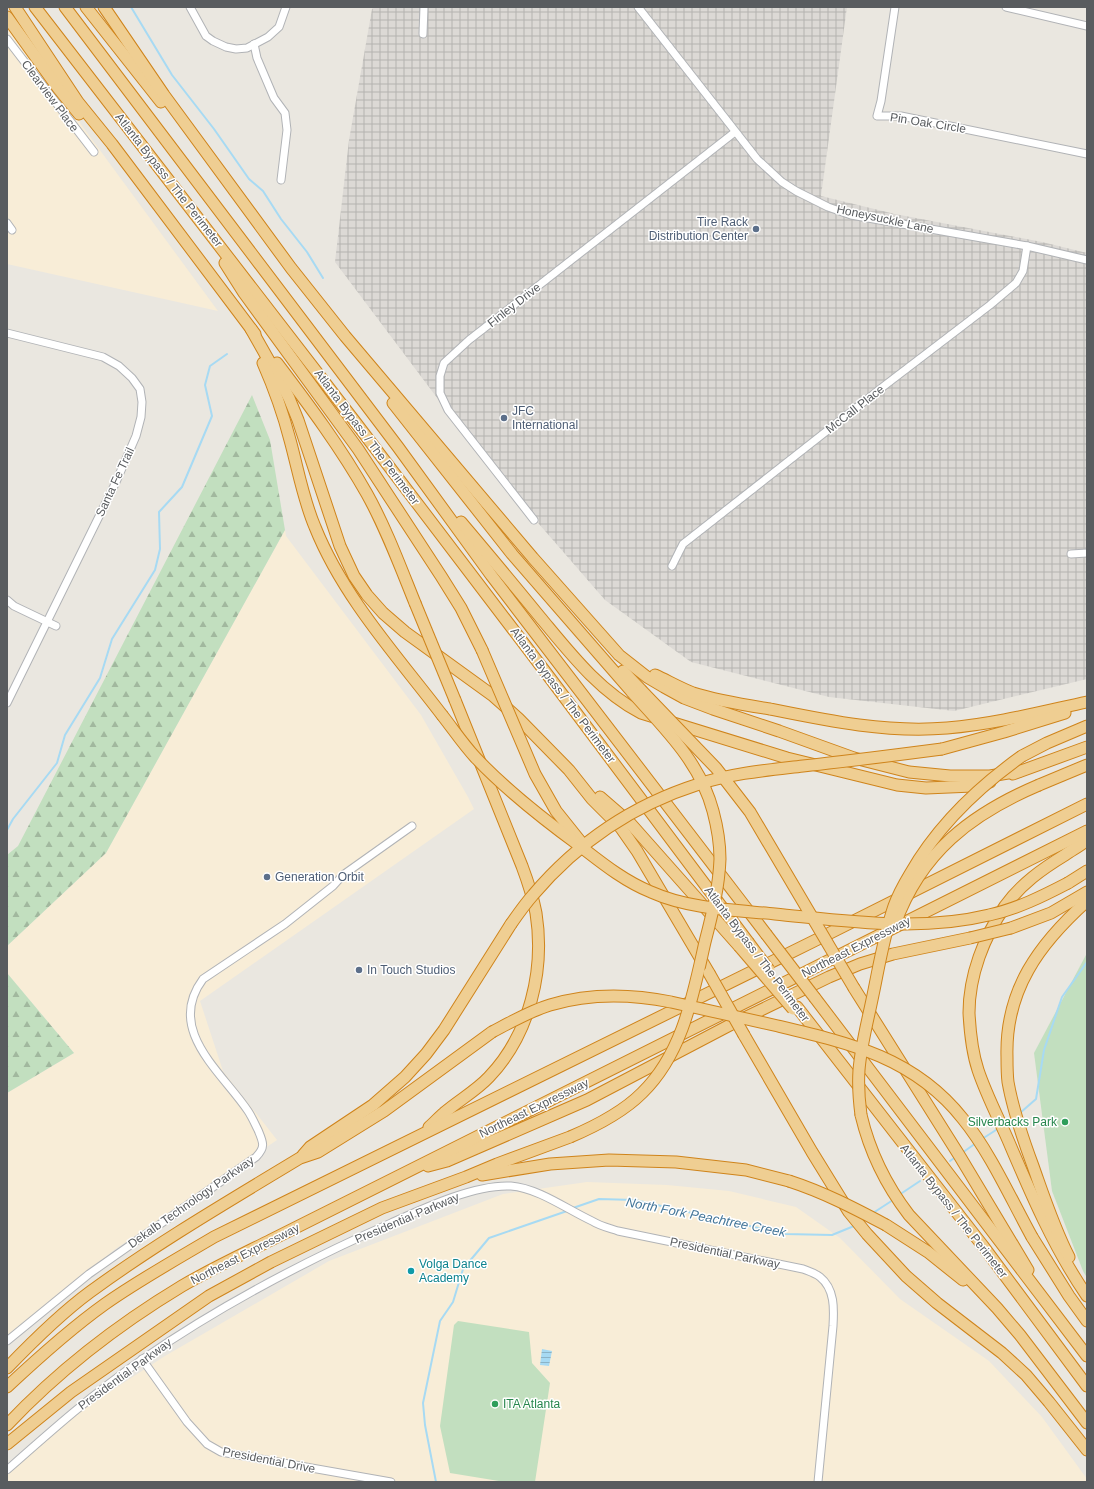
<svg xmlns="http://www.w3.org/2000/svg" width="1094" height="1489" viewBox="0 0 1094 1489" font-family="Arial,sans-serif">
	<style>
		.commercial { fill: #f8edd7 }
		.industrial { fill: url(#industrial-grid) }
		.forest { fill: url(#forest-firs) }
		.garden { fill: #c2dfbf }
		.water { fill: url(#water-rules) }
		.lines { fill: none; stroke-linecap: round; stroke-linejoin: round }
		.stream { stroke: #a7daf3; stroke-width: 2 }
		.minor-casing { stroke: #b1b3b6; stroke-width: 9 }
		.highway-casing { stroke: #cf841b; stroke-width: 13 }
		.minor { stroke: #fff; stroke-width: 7 }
		.highway { stroke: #efce92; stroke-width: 11 }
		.highway-bridge-casing { stroke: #cf841b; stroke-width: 13; stroke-linecap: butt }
		.highway-bridge { stroke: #efce92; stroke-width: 11 }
		.service-dot { fill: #5c6f8a; stroke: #fff; stroke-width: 1.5 }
		.leisure-dot { fill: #2e9e5b; stroke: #fff; stroke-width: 1.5 }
		.culture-dot { fill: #0f9aa8; stroke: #fff; stroke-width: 1.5 }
		.labels { text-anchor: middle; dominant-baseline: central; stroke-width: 3; stroke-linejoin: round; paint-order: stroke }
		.street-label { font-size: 12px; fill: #595c5f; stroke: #fff }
		.service-label { font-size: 12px; fill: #4e5e75; stroke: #fff; text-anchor: start }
		.leisure-label { font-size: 12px; fill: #27864d; stroke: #fff; text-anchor: end }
		.culture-label { font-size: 12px; fill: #0d838f; stroke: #fff; text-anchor: start }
		.water-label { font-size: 13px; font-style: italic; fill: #45779a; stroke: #fff }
	</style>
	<defs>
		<pattern id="industrial-grid" width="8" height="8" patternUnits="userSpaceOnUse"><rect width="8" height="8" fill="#dcd9d5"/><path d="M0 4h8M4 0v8" fill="none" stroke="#b5b3b0"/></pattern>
		<pattern id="forest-firs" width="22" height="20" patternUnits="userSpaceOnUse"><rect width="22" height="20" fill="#c2dfbf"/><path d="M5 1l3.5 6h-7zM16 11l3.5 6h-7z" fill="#a1b89e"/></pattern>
		<pattern id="water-rules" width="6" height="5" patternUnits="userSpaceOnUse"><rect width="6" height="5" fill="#a7daf3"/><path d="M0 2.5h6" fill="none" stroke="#8bb4c8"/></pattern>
	</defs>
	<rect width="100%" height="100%" fill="#eae7e0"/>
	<g class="commercial">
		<polygon points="7,22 58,93 218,311 7,264"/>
		<polygon points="285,530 286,536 421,715 468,797 474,809 200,1001 223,1071 277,1140 114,1250 7,1343 7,1093 74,1053 7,973 7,946 106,853"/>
		<polygon points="587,1182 667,1185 729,1191 796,1207 840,1238 900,1299 989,1361 1042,1417 1087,1479 1087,1482 7,1482 7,1470 43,1435 165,1356 329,1261 503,1194"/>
	</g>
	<polygon class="industrial" points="375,7 847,7 821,196 895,214 1042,242 1087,253 1087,679 954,711 829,697 691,662 605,600 486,463 335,262 349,140 372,9"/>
	<g class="forest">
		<polygon points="252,395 270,440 285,530 106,853 7,946 7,855 18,846"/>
		<polygon points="7,973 74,1053 7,1093"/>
	</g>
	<g class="garden">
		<polygon points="1087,953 1087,1278 1083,1271 1052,1191 1034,1053"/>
		<polygon points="458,1321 529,1332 532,1363 550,1383 535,1482 505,1482 450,1473 440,1426 454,1325"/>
	</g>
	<polygon class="water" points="542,1349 552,1351 549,1366 540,1365"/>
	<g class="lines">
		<g class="stream">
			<polyline points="131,7 172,75 214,129 249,179 263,191 281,219 307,252 323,278"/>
			<polyline points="7,830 13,819 57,763 65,735 100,678 112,639 155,570 160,549 159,512 182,487 212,416 205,385 210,366 227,354"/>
			<polyline points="1020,1113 1036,1099 1044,1050 1062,997 1087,962"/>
			<polyline points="1008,1122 1014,1118"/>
			<polyline points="982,1139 996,1130"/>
			<polyline points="962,1153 976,1143"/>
			<polyline points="950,1161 957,1156"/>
			<polyline points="899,1195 920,1181"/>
			<polyline points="573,1208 599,1199 635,1200 785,1234 832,1235 854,1226"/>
			<polyline points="873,1213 893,1200"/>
			<polyline points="436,1482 425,1425 423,1403 440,1321 453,1302 463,1269 489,1238 567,1211"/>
		</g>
		<defs>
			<g id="minor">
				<polyline points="190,7 206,36 213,41 226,47 236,49 247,48 268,37 279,27 286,7"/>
				<polyline points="638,7 757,159 782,182 796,191 828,207 851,215 1027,246 1087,260"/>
				<polyline points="895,7 881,101 877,116 901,116 1087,154"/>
				<polyline points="1006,7 1087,26"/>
				<polyline points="423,34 424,7"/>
				<polyline points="7,39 94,152"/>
				<polyline points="254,44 257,58 274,98 285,113 287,130 281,180"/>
				<polyline points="7,223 12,230"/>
				<polyline points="7,333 103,357 119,366 132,378 140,389 142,402 141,417 136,436 116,482 7,703"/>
				<polyline points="534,520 448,410 440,393 440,376 444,363 469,340 735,132"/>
				<polyline points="1071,554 1087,553"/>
				<polyline points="672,566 683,544 884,386 990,305 1016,283 1023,271 1027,246"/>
				<polyline points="7,600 14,606 56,626"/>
				<path d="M7 1341 89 1274 256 1157C266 1147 263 1142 258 1130 255 1124 252 1117 248 1111 222 1072 165 1030 203 979L285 924 333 886 343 875 412 826"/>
				<polyline points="142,1359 187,1422 207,1444 221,1452 391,1482"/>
				<path d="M7 1470C51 1431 95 1392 143 1359 221 1305 305 1261 391 1223 424 1208 475 1184 511 1186 538 1188 568 1210 592 1221 600 1226 609 1228 618 1231L803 1269C808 1271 815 1273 820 1277 835 1289 834 1309 833 1326L818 1482"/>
			</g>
			<g id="highway">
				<polyline points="15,7 78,102 112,144 255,334"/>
				<polyline points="35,7 356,423 553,682 748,942"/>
				<polyline points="65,7 398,447 491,575 766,934"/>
				<polyline points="86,7 161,102"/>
				<polyline points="104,7 164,95 291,268 345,336 533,558 619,655 647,677 664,687 684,698 713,709 779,731 854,758 909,772 950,776 990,776 1020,771"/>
				<polyline points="7,17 58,88 79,114"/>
				<polyline points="225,263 244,293 358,449 441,576 461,608 482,650"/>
				<polyline points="251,329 277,375 289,398 298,420 340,546 354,576 367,595 383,613 405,632 492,695 518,718 569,770 592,799 621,828 637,851 709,973"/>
				<path d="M263 363C274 388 283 413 290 440 298 469 303 499 315 527 343 597 397 656 442 715"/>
				<path d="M277 363C309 405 341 448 367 494 386 528 400 566 415 603"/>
				<polyline points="393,403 512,554 632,692"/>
				<path d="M461 522C488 554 514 585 540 617 570 653 599 691 641 713L787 758 897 785 926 788 973 786 990 782"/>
				<polyline points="623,671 641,690"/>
				<path d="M655 675C668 681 680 688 693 693 718 701 745 705 770 709 829 721 887 733 947 728 995 724 1041 712 1087 702"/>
				<polyline points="942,749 1004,732 1065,713"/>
				<polyline points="1022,756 1047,743 1087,726"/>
				<polyline points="1013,774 1087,747"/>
				<polyline points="1039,785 1087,765"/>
				<polyline points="600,797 630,823 739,946"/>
				<path d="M1087 840C1080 846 1072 850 1065 855 1042 869 1021 884 1005 906 984 937 969 975 969 1013 970 1032 972 1052 978 1070 986 1094 998 1117 1008 1140 1031 1194 1054 1248 1087 1296"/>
				<polyline points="1068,883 1087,871"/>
				<polyline points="1011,928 1051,913 1087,892"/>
				<polyline points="854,988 959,1155 1028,1270"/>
				<polyline points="815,998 1087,1356"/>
				<polyline points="797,1007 983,1246 1087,1386"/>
				<polyline points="744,1035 812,1152 849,1212 867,1234 906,1276 937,1303 1002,1353 1026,1375 1049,1402 1087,1450"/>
				<path d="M861 1115C870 1153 886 1185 909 1215L997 1308 1020 1335 1087 1423"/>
				<path d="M429 1127C434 1123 439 1117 444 1113 459 1100 476 1091 489 1077 530 1034 545 970 536 913 533 897 528 882 522 866L455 700"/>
				<polyline points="303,1155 310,1147 373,1105 405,1077 426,1054 444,1030 511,924"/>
				<polyline points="428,1166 447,1161 587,1100 730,1025 829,977 860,964 893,954 970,938"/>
				<polyline points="482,1175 550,1164 609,1160 676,1162 746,1170 789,1181"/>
				<polyline points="886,1225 928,1252 963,1280"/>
				<polyline points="1032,1237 1069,1296 1087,1321"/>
				<path d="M1069 1257C1054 1228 1044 1197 1033 1166 1023 1139 1013 1111 1008 1082 1007 1074 1007 1065 1007 1057 1005 990 1039 944 1087 901"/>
				<path d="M7 1368C33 1341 60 1314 90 1292 157 1243 229 1201 300 1158L318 1152 384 1111 492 1032"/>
				<path d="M7 1387C38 1358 70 1329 105 1304 139 1280 177 1259 214 1237L814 941 1087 804"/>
				<path d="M7 1425C58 1371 119 1324 182 1286 211 1269 241 1255 271 1240L1087 831"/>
				<polyline points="7,1444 71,1392 209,1296 271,1262 382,1208 466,1177 497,1164 570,1137"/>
			</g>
		</defs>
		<use href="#minor" class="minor-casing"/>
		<use href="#highway" class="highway-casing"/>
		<use href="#minor" class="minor"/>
		<use href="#highway" class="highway"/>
		<defs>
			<g id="highway-bridge">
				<polyline points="415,603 455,700"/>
				<polyline points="482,650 535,774 556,811 580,841"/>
				<polyline points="641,690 716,768 750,812 854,988"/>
				<path d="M442 715C453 729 463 744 475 757 506 790 543 819 580 846 602 863 624 881 651 892 689 909 734 910 775 914 847 921 919 932 989 915 1017 909 1043 896 1068 883"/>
				<path d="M511 924C518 914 525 904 533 895 577 843 633 805 699 784 733 773 769 770 803 766 850 761 896 755 942 749"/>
				<path d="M895 924C921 852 971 814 1039 785"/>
				<polyline points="766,934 815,998"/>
				<polyline points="970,938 1011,928"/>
				<polyline points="748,942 769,970"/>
				<polyline points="739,946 793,1009"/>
				<polyline points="709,973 744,1035"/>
				<path d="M492 1032C511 1022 530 1011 550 1005 590 993 631 994 671 1002 707 1010 742 1018 778 1026 850 1043 915 1058 963 1119 990 1152 1011 1199 1032 1237"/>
				<path d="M861 1115C859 1100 858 1085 859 1070 861 1045 868 1020 873 995 879 966 884 935 894 906 898 895 904 884 910 874 938 825 977 788 1022 756"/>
				<path d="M570 1137C596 1126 622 1113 642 1093 683 1053 693 995 705 942 712 915 719 887 720 859 720 843 717 826 713 811 700 762 665 729 632 692"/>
				<path d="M789 1181C823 1192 854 1208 886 1225"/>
			</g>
		</defs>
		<use href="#highway-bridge" class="highway-bridge-casing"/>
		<use href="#highway-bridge" class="highway-bridge"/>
	</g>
	<g class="service-dot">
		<circle cx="756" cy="229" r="4"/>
		<circle cx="504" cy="418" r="4"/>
		<circle cx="267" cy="877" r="4"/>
		<circle cx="359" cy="970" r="4"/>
	</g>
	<g class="leisure-dot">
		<circle cx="1065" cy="1122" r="4"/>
		<circle cx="495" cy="1404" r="4"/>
	</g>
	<circle class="culture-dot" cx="411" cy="1271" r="4"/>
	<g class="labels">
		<g class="street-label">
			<text transform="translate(50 96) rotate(53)">Clearview Place</text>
			<text transform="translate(928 123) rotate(9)">Pin Oak Circle</text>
			<text transform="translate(169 180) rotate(52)">Atlanta Bypass / The Perimeter</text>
			<text transform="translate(885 219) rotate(12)">Honeysuckle Lane</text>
			<text transform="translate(514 305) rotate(-38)">Finley Drive</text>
			<text transform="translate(855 409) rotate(-38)">McCall Place</text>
			<text transform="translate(367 437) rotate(53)">Atlanta Bypass / The Perimeter</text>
			<text transform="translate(115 482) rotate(-65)">Santa Fe Trail</text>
			<text transform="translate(563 695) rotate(53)">Atlanta Bypass / The Perimeter</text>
			<text transform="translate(856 947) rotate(-27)">Northeast Expressway</text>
			<text transform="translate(757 954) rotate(53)">Atlanta Bypass / The Perimeter</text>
			<text transform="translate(534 1108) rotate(-26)">Northeast Expressway</text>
			<text transform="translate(191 1202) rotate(-35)">Dekalb Technology Parkway</text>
			<text transform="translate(954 1211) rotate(52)">Atlanta Bypass / The Perimeter</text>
			<text transform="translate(407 1218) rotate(-23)">Presidential Parkway</text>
			<text transform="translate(725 1253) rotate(12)">Presidential Parkway</text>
			<text transform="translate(245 1254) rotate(-27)">Northeast Expressway</text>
			<text transform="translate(125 1374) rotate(-36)">Presidential Parkway</text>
			<text transform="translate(269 1460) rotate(11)">Presidential Drive</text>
		</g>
		<g class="service-label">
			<text x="748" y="222" text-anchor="end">Tire Rack<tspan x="748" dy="14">Distribution Center</tspan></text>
			<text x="512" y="411">JFC<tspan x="512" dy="14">International</tspan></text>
			<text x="275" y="877">Generation Orbit</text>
			<text x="367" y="970">In Touch Studios</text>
		</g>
		<g class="leisure-label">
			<text x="1057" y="1122">Silverbacks Park</text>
			<text x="503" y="1404" text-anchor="start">ITA Atlanta</text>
		</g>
		<g class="culture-label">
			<text x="419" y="1264">Volga Dance<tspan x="419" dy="14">Academy</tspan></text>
		</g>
		<g class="water-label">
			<text transform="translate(706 1217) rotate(11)">North Fork Peachtree Creek</text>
		</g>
	</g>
	<rect width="1094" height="1489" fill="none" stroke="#595c5f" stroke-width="16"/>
</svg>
